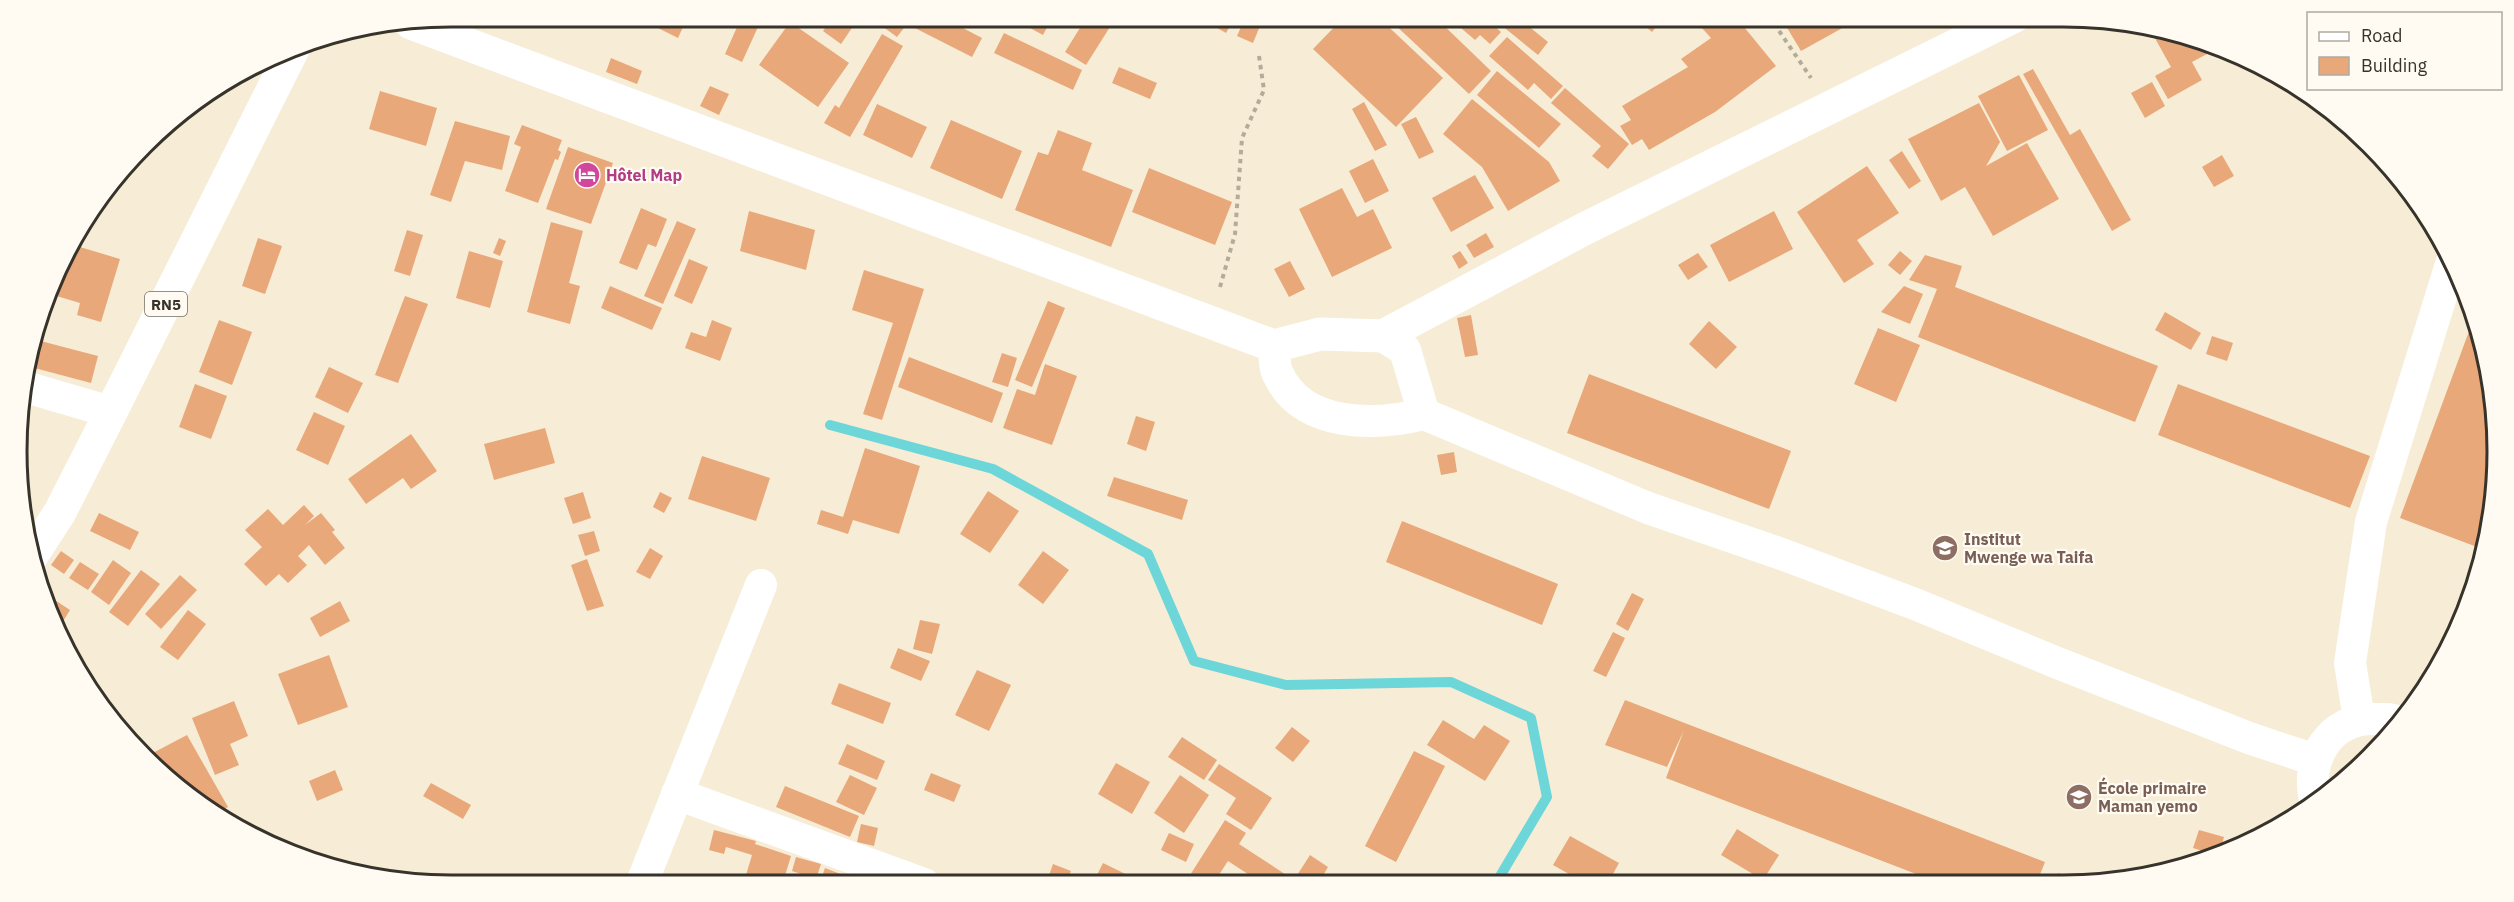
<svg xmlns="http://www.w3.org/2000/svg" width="2514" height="902" viewBox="0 0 2514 902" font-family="'IBM Plex Sans',sans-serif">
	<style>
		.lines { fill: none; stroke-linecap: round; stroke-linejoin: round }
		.stream { stroke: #6cd6d9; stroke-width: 10 }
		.building { fill: #e8a879 }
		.path { stroke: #b4ac9a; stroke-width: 4; stroke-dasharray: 4.5 4.5; stroke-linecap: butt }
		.street { stroke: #fff; stroke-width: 32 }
		.secondary { stroke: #fff; stroke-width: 33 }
		.highway { stroke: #fff; stroke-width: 33 }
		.labels { text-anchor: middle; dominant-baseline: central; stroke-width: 4.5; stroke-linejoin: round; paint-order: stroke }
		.shield { fill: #fffbf2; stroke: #736f67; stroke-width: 1.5 }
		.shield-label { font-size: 15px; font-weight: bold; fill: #37332b }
		.hotel-label { font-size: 16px; font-weight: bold; fill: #b23c85; stroke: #fffbf2; text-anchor: start }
		.education-label { font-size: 16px; font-weight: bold; fill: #785e54; stroke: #fffbf2; text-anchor: start }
		.rim { fill: none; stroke: #37332b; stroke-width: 3 }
	</style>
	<rect width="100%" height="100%" fill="#f7edd6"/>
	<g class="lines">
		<polyline class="stream" points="830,425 993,469 1148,554 1194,661 1286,685 1451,682 1531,718 1547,797 1496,883"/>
	</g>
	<g class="building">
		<polygon points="579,16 595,16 591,24"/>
		<polygon points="664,16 688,16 678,38 658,28"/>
		<polygon points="742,16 763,16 742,62 725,54"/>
		<polygon points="834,16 860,16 841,44 823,31"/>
		<polygon points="868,16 940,16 982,38 972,57 907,24 897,37"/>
		<polygon points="1014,16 1053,16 1043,35 1013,19"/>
		<polygon points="1073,16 1111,16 1115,19 1086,65 1065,52 1083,23"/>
		<polygon points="1196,16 1229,16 1234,19 1226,33"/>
		<polygon points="1246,16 1264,16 1253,43 1237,36"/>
		<polygon points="1345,16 1377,16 1443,78 1396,127 1313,49"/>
		<polygon points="1398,16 1434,16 1491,71 1469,94 1392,22"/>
		<polygon points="1447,16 1483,16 1501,32 1490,44 1480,35 1475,40"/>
		<polygon points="1490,16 1516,16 1548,42 1538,55"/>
		<polygon points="1633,16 1665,16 1652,32"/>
		<polygon points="1691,16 1735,16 1776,66 1715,112 1649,150 1642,139 1632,145 1620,126 1631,120 1622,106 1688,67 1681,59 1711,38"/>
		<polygon points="1790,16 1864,16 1801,51 1783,21"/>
		<polygon points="790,22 849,63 818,107 759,65"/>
		<polygon points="2155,29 2176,31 2218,48 2192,62 2202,80 2168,99 2155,76 2171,67 2151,31"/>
		<polygon points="1004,33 1082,70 1073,90 994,53"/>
		<polygon points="882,34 903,46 850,137 824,123 835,105 839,108"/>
		<polygon points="1507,37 1563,86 1551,99 1534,83 1528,90 1489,56"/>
		<polygon points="611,58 642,71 637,84 606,72"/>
		<polygon points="1119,67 1157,83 1150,99 1112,83"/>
		<polygon points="2033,69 2070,135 2080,129 2131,220 2112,231 2023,74"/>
		<polygon points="1497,71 1561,124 1539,148 1477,95"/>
		<polygon points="2019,75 2048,130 2007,151 1978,96"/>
		<polygon points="2152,82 2165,106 2145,118 2131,93"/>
		<polygon points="710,86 729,94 719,115 700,106"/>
		<polygon points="1565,88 1629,144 1608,169 1592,156 1601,146 1551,103"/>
		<polygon points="380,91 437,108 426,146 369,129"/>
		<polygon points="1472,99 1549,162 1560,181 1508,211 1482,167 1443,134"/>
		<polygon points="1364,102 1387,145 1375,151 1352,109"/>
		<polygon points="1979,103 2000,142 1986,166 2027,143 2059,199 1993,236 1965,187 1941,201 1908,139"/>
		<polygon points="877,104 927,127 912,158 863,135"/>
		<polygon points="1416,117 1434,152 1419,159 1401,124"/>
		<polygon points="951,120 1022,151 1002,199 930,168"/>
		<polygon points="455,121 510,136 502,170 465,161 451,202 430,195"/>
		<polygon points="522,125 562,140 558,150 561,152 558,160 555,159 538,203 505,191 521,147 514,144"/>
		<polygon points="1058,130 1092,143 1082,170 1133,190 1111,247 1015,210 1038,152 1048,155"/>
		<polygon points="568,147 613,163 591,224 546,209"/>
		<polygon points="1902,151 1921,181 1909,189 1889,160"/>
		<polygon points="2222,155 2234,176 2214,187 2202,167"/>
		<polygon points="1373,159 1389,191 1365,203 1349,171"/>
		<polygon points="1867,166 1899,213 1857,240 1874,264 1844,283 1797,212"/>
		<polygon points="1149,168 1232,202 1215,245 1132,212"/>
		<polygon points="1475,175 1494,208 1451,232 1432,198"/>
		<polygon points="1342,188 1357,217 1373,209 1392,248 1332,277 1299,209"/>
		<polygon points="641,208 667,219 656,247 648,244 637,270 619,263"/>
		<polygon points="749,211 815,230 806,270 740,251"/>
		<polygon points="1774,211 1793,249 1729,282 1710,245"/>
		<polygon points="677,221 696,229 663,304 644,296"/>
		<polygon points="551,222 583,231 569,283 580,286 570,324 527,312"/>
		<polygon points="407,230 423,235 410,276 394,271"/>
		<polygon points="1486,233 1494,247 1474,258 1466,245"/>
		<polygon points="258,238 282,246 265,294 242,286"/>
		<polygon points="499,238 506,241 500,256 493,253"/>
		<polygon points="70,244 120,259 101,322 77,315 80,303 50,294"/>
		<polygon points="469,251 503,261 490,308 456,298"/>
		<polygon points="1460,251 1468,263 1459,269 1452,256"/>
		<polygon points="1900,251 1912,261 1900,275 1888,265"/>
		<polygon points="1698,253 1708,267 1688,280 1678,265"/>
		<polygon points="1925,255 1962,266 1955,287 2158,366 2135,422 1918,337 1937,289 1909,280"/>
		<polygon points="689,259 708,267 692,304 674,296"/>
		<polygon points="1290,261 1305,289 1289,297 1274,269"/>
		<polygon points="864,270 924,289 882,420 863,414 893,323 852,310"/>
		<polygon points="610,286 662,308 652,330 601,308"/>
		<polygon points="1904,286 1923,294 1910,324 1881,312"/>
		<polygon points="405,296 428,304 398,383 375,375"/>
		<polygon points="1048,301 1065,308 1032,387 1015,380"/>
		<polygon points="2165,312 2201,333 2191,350 2155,330"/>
		<polygon points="1471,315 1478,355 1465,357 1457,318"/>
		<polygon points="2475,315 2494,395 2497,480 2485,550 2400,518"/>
		<polygon points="219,320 252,332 232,385 199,372"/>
		<polygon points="712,320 732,328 720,361 685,348 691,332 706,337"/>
		<polygon points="1709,321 1737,347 1716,369 1689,344"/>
		<polygon points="1878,328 1920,345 1896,402 1854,384"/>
		<polygon points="2212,336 2233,343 2227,361 2206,354"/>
		<polygon points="33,339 98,356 91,383 27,366"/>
		<polygon points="1002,353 1017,358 1008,387 992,382"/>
		<polygon points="909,357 1003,393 992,423 898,387"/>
		<polygon points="1045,364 1077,376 1052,445 1003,428 1017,389 1035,395"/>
		<polygon points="329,367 363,383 348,413 315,397"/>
		<polygon points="1589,374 1791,451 1769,509 1567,433"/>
		<polygon points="195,384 227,396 211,439 179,427"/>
		<polygon points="2178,384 2370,456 2350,508 2158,435"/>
		<polygon points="21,407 30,409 22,434"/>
		<polygon points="314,412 345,426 328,465 296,450"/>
		<polygon points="1136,416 1155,422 1146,451 1127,444"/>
		<polygon points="545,428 555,463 494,480 484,444"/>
		<polygon points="411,434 437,471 411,489 403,478 366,504 348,479"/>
		<polygon points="865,448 920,466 899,534 853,520 848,534 817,524 821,510 843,517"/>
		<polygon points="1454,452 1457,472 1441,475 1437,455"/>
		<polygon points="702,456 770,478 756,521 688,499"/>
		<polygon points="1114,477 1188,500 1182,520 1107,496"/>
		<polygon points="988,491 1019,511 990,553 960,534"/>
		<polygon points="583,492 591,518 573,524 564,498"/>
		<polygon points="660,492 672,498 664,513 653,507"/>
		<polygon points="304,505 314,516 305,525 321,513 335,530 332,532 345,548 325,565 309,545 298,556 307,565 288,583 279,574 266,586 244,564 262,547 245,530 268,509 283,525"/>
		<polygon points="99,513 139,532 130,550 90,531"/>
		<polygon points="1402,521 1558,584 1542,625 1386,562"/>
		<polygon points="594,531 600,551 585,556 578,535"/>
		<polygon points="650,548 663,556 650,579 636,572"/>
		<polygon points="61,551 74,560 64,574 51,565"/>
		<polygon points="1043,551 1069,570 1043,604 1018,585"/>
		<polygon points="587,559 604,606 587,611 571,565"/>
		<polygon points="113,560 131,573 109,605 91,592"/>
		<polygon points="80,562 99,574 88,590 69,578"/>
		<polygon points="141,570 160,584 128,626 109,612"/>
		<polygon points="180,575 197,590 161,629 145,614"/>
		<polygon points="44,593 70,610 57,631 50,618 43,595"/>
		<polygon points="1632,593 1644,599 1628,631 1616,624"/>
		<polygon points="340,601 350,621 320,637 310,618"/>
		<polygon points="188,610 206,624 178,660 160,647"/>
		<polygon points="920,620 940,624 932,654 913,649"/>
		<polygon points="1613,632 1625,638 1606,677 1593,671"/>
		<polygon points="898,648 930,661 921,681 890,668"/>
		<polygon points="329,655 348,707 298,725 278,674"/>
		<polygon points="977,670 1011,685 989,731 955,715"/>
		<polygon points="839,683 891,703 883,724 831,704"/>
		<polygon points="1625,700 2045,862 2037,882 1937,882 1666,778 1684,730 1667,767 1605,745"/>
		<polygon points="234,701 248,736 230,744 239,765 215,775 192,718"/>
		<polygon points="1443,720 1474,739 1484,725 1510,741 1485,781 1427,745"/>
		<polygon points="1292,727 1310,741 1293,762 1275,748"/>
		<polygon points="187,735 228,807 216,814 187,796 149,755"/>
		<polygon points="1182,737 1217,760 1204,780 1168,757"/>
		<polygon points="847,744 885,761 877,780 838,764"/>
		<polygon points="1414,751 1445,766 1396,862 1365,846"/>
		<polygon points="1116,763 1150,782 1132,814 1098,794"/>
		<polygon points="1219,764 1272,798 1251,830 1226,814 1236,798 1208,780"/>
		<polygon points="335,770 343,790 317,801 309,781"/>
		<polygon points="931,773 961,785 954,802 924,790"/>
		<polygon points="850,775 877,788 864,815 836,802"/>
		<polygon points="1180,775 1209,795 1184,833 1154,813"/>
		<polygon points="431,783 471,805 463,819 423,796"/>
		<polygon points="785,786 859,816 850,837 776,807"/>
		<polygon points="1225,820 1246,833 1239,844 1294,880 1310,855 1328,867 1318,884 1263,884 1228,861 1213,884 1185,883"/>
		<polygon points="861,824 878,828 874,846 857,842"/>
		<polygon points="1737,829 1779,855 1763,880 1721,855"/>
		<polygon points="714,830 756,841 755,844 791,856 784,879 769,875 766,885 743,885 752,855 726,847 724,854 709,850"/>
		<polygon points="2199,830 2224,837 2220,851 2212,854 2193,848"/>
		<polygon points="1169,833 1194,844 1186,862 1161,850"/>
		<polygon points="1570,836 1619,863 1608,883 1585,883 1553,865"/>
		<polygon points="796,857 821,864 816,879 792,871"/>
		<polygon points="1103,863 1142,882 1141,884 1093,883"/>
		<polygon points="1053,864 1071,871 1066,884 1046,884"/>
		<polygon points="825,868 848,877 845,885 819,885"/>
		<polygon points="2058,873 2081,882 2055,882"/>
	</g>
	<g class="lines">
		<g class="path">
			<polyline points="1769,16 1811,78"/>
			<polyline points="1220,287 1235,234 1242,138 1264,90 1259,56"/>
		</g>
		<g class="street">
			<path d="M1274 346C1275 355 1274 367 1278 374 1302 428 1376 426 1424 414L1405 350 1383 336"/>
			<polyline points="22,386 111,412"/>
			<polyline points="1424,414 1648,508 1776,552 1915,604 2055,662 2249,738 2315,760"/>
			<polyline points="2359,719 2350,663 2371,522 2452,261"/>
			<polyline points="677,794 924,884"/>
			<path d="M2315 800C2305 759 2330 718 2375 719 2384 719 2391 718 2398 722"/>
			<polyline points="641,885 761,585"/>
		</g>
		<polyline class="secondary" points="411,23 1274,346 1320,334 1383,336 1584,229 2015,16"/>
		<polyline class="highway" points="31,557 60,512 111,412 294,47"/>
	</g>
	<defs>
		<symbol id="hotel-disc" viewBox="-11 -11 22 22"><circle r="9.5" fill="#d1479c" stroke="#fffbf2"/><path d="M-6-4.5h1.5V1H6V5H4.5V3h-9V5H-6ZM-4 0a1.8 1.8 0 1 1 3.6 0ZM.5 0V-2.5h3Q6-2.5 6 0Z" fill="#fff"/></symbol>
		<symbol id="school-disc" viewBox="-11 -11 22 22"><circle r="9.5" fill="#8d6e63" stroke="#fffbf2"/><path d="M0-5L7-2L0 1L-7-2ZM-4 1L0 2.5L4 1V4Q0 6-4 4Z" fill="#fff"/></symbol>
	</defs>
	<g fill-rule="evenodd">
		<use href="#hotel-disc" x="572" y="160" width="30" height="30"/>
		<use href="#school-disc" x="1930" y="533" width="30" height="30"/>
		<use href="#school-disc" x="2064" y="782" width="30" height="30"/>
	</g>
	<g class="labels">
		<rect class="shield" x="145" y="292" width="42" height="24" rx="4.5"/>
		<g class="shield-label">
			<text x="166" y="304">RN5</text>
		</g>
		<g class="hotel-label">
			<text x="606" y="175">Hôtel Map</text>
		</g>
		<g class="education-label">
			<text x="1964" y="539">Institut<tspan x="1964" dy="18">Mwenge wa Taifa</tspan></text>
			<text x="2098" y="788">École primaire<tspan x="2098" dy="18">Maman yemo</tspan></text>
		</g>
	</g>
	<path d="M0 0H2514V902H0ZM451 27H2063A424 424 0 0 1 2487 451V451A424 424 0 0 1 2063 875H451A424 424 0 0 1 27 451V451A424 424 0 0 1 451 27Z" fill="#fffbf2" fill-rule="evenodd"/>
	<path class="rim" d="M451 27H2063A424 424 0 0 1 2487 451V451A424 424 0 0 1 2063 875H451A424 424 0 0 1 27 451V451A424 424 0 0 1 451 27Z"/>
	<rect x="2307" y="12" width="195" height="78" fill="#fffbf2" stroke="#afaba2" stroke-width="1.5"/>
	<rect x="2319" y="32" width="30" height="9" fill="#ffffff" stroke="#afaba2" stroke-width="1.5"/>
	<text x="2361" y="42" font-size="18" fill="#37332b">Road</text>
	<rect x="2319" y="57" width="30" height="18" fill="#e8a879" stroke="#afaba2" stroke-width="1.5"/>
	<text x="2361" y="72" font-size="18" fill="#37332b">Building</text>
</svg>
